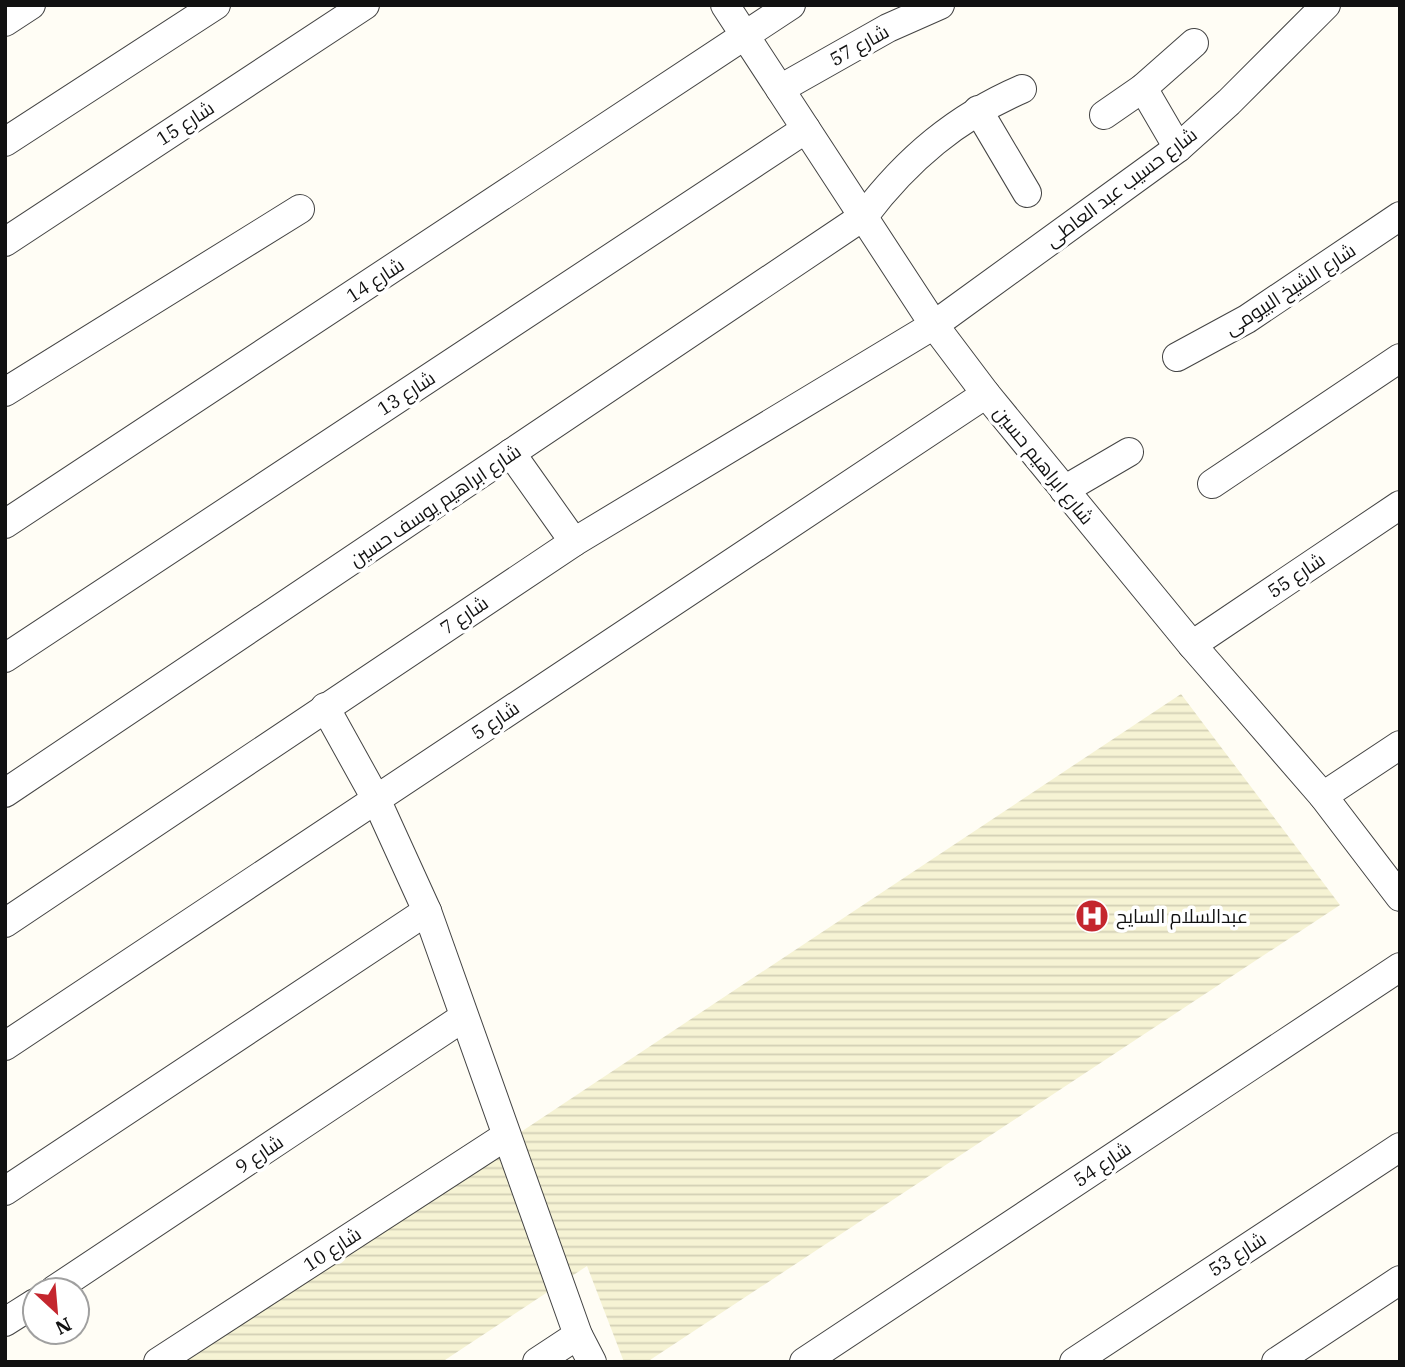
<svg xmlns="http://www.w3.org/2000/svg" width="1405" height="1367" viewBox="0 0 1405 1367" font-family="'IBM Plex Serif',Cairo,serif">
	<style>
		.farmland { fill: url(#farmland-rules) }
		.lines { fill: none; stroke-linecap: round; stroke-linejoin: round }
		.minor-casing { stroke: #444; stroke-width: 30 }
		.minor { stroke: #fff; stroke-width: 28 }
		.labels { text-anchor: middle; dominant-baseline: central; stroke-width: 7; stroke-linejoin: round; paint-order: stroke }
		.street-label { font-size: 19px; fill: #111; stroke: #fff }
		.poi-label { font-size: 19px; fill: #111; stroke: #fff; text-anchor: start }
	</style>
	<defs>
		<pattern id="farmland-rules" width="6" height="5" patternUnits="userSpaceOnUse" patternTransform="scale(1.75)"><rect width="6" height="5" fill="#f6f3d4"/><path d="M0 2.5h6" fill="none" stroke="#d2cfb5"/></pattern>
	</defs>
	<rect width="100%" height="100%" fill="#fffdf5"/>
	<polygon class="farmland" points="1181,694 1340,905 647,1362 624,1362 587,1266 442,1362 174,1362"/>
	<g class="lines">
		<defs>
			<g id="minor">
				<polyline points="725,5 934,325 986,394 1192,645 1323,796 1400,897"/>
				<polyline points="5,22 31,5"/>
				<polyline points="1143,88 1178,148"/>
				<polyline points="780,89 888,28 940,5"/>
				<polyline points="978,110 1027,193"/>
				<polyline points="1104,115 1143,88 1194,43"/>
				<polyline points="5,142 216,5"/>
				<polyline points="5,242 365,5"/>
				<polyline points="1177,357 1247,319 1400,216"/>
				<polyline points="5,392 300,209"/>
				<polyline points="511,453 574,542"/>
				<polyline points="1212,484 1400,358"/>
				<polyline points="1064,490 1129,452"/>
				<polyline points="5,524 791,5"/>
				<polyline points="1192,645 1400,505"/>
				<polyline points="5,658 806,129"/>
				<polyline points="325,707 376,799 427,911 578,1335 592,1362"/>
				<path d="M5 793 864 216C907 159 957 117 1022 89"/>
				<polyline points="1323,796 1400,745"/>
				<polyline points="5,923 574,542 934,325 1178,148 1229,102 1326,5"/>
				<polyline points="5,1046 986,394"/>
				<polyline points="5,1191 427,911"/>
				<polyline points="54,1290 464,1017"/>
				<polyline points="5,1322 35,1303"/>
				<polyline points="158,1362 506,1136"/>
				<polyline points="537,1362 578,1335"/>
				<polyline points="804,1362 1400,967"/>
				<polyline points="1074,1362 1400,1147"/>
				<polyline points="1276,1362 1400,1280"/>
			</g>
		</defs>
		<use href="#minor" class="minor-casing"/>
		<use href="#minor" class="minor"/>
	</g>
	<defs>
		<symbol id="hospital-disc" viewBox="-11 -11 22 22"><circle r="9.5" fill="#c4262e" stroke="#fff"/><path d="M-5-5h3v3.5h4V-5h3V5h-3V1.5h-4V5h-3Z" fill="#fff"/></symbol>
	</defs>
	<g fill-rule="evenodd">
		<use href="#hospital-disc" x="1073" y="897" width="38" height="38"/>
	</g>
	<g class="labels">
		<g class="street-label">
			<text transform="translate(859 45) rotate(-29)">شارع 57</text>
			<text transform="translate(185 123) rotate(-33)">شارع 15</text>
			<text transform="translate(1121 187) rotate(-37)">شارع حسيب عبد العاطى</text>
			<text transform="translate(375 280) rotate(-33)">شارع 14</text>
			<text transform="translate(1290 289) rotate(-33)">شارع الشيخ البيومى</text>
			<text transform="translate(406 393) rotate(-33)">شارع 13</text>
			<text transform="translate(1044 465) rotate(51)">شارع ابراهيم حسين</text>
			<text transform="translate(435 505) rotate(-34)">شارع ابراهيم يوسف حسين</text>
			<text transform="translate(1296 575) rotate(-34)">شارع 55</text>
			<text transform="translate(464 615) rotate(-34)">شارع 7</text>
			<text transform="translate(495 720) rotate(-34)">شارع 5</text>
			<text transform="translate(259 1154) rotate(-34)">شارع 9</text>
			<text transform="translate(1102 1164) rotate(-34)">شارع 54</text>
			<text transform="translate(332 1249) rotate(-33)">شارع 10</text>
			<text transform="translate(1237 1254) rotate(-33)">شارع 53</text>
		</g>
		<g class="poi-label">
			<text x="1116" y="916">عبدالسلام السايح</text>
		</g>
	</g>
	<rect width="1405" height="1367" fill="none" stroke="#111111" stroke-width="14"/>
	<g transform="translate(56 1311) rotate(154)"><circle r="33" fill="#ffffff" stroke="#a0a0a0" stroke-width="2"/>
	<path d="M0-5L12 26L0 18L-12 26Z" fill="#c4262e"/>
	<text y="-10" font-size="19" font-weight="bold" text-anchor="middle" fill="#111111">N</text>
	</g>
</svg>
